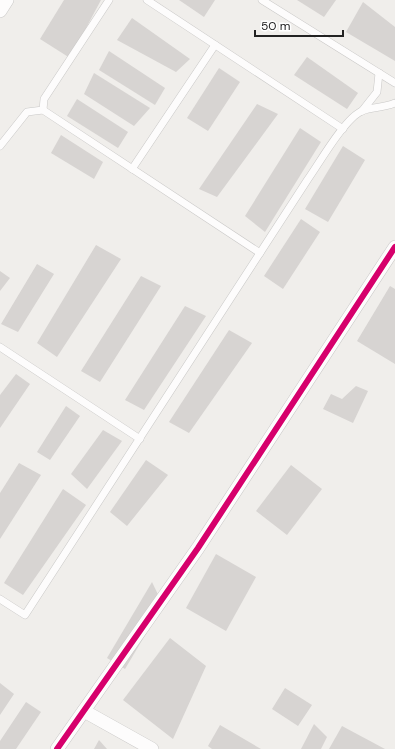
<svg xmlns="http://www.w3.org/2000/svg" width="395" height="749" viewBox="0 0 395 749" font-family="'DM Sans',sans-serif">
	<style>
		.building { fill: #d7d4d2 }
		.lines { fill: none; stroke-linecap: round; stroke-linejoin: round }
		.service-casing { stroke: #c9c8c7; stroke-width: 8 }
		.minor-casing { stroke: #c9c8c7; stroke-width: 14 }
		.service { stroke: #fdfcfc; stroke-width: 7 }
		.minor { stroke: #fdfcfc; stroke-width: 13 }
		.cycleway-casing { stroke: #fff; stroke-width: 8 }
		.cycleway { stroke: #d6006c; stroke-width: 6 }
	</style>
	<rect width="100%" height="100%" fill="#f0eeeb"/>
	<g class="building">
		<polygon points="64,0 101,0 70,58 40,39"/>
		<polygon points="179,0 215,0 204,17"/>
		<polygon points="297,0 336,0 324,17"/>
		<polygon points="363,2 395,27 395,61 346,32"/>
		<polygon points="132,18 190,59 176,72 117,40"/>
		<polygon points="109,51 165,88 155,105 99,70"/>
		<polygon points="307,57 358,93 347,109 294,75"/>
		<polygon points="219,68 240,82 208,131 187,118"/>
		<polygon points="94,73 150,108 134,126 84,94"/>
		<polygon points="77,99 128,132 118,148 67,116"/>
		<polygon points="257,104 278,114 217,197 199,189"/>
		<polygon points="300,128 321,142 265,232 245,216"/>
		<polygon points="61,135 103,162 94,179 51,153"/>
		<polygon points="343,146 365,160 328,222 305,209"/>
		<polygon points="301,219 320,232 283,289 264,276"/>
		<polygon points="96,245 121,259 57,357 37,343"/>
		<polygon points="37,264 54,274 18,332 1,324"/>
		<polygon points="0,271 10,278 0,291"/>
		<polygon points="141,276 161,286 100,382 81,371"/>
		<polygon points="390,286 395,289 395,364 357,341"/>
		<polygon points="185,306 206,316 144,410 125,400"/>
		<polygon points="229,330 252,343 189,433 169,422"/>
		<polygon points="16,374 30,384 0,428 0,395"/>
		<polygon points="356,386 368,391 353,423 323,409 331,394 342,399"/>
		<polygon points="66,406 80,416 50,460 37,452"/>
		<polygon points="103,430 122,441 87,489 71,474"/>
		<polygon points="146,460 168,475 127,526 110,512"/>
		<polygon points="19,463 41,475 0,539 0,493"/>
		<polygon points="291,465 322,489 287,535 256,511"/>
		<polygon points="63,489 86,505 23,595 4,583"/>
		<polygon points="216,554 256,577 226,631 186,608"/>
		<polygon points="152,582 163,605 125,669 107,658"/>
		<polygon points="170,638 206,666 173,739 123,700"/>
		<polygon points="0,683 14,694 0,715"/>
		<polygon points="285,688 312,705 298,726 272,709"/>
		<polygon points="26,702 41,712 16,749 0,749 0,741"/>
		<polygon points="314,724 327,737 321,749 301,749"/>
		<polygon points="220,725 261,749 212,749 208,746"/>
		<polygon points="342,726 385,749 329,749"/>
		<polygon points="99,740 107,749 94,749"/>
	</g>
	<g class="lines">
		<defs>
			<g id="service">
				<polyline points="147,0 343,129"/>
				<polyline points="262,0 395,83"/>
				<polyline points="43,110 44,99 109,0"/>
				<polyline points="362,111 377,92 379,73"/>
				<polyline points="0,146 27,112 43,110 260,253"/>
				<polyline points="132,169 215,45"/>
				<polyline points="0,347 140,439"/>
				<path d="M0 599 25 615 308 179C320 162 345 118 362 111 372 107 384 108 395 103"/>
			</g>
			<g id="minor">
				<polyline points="0,11 7,0"/>
				<polyline points="84,711 152,749"/>
				<polyline points="57,749 198,548 395,247"/>
			</g>
		</defs>
		<use href="#service" class="service-casing"/>
		<use href="#minor" class="minor-casing"/>
		<use href="#service" class="service"/>
		<use href="#minor" class="minor"/>
		<defs>
			<polyline id="cycleway" points="57,749 198,548 395,247"/>
		</defs>
		<use href="#cycleway" class="cycleway-casing"/>
		<use href="#cycleway" class="cycleway"/>
	</g>
	<path d="M255 30v6h88v-6" fill="none" stroke="#222222" stroke-width="2"/>
	<text x="261" y="30" font-size="12" fill="#222222" stroke="#ffffff" stroke-width="3" paint-order="stroke">50 m</text>
</svg>
